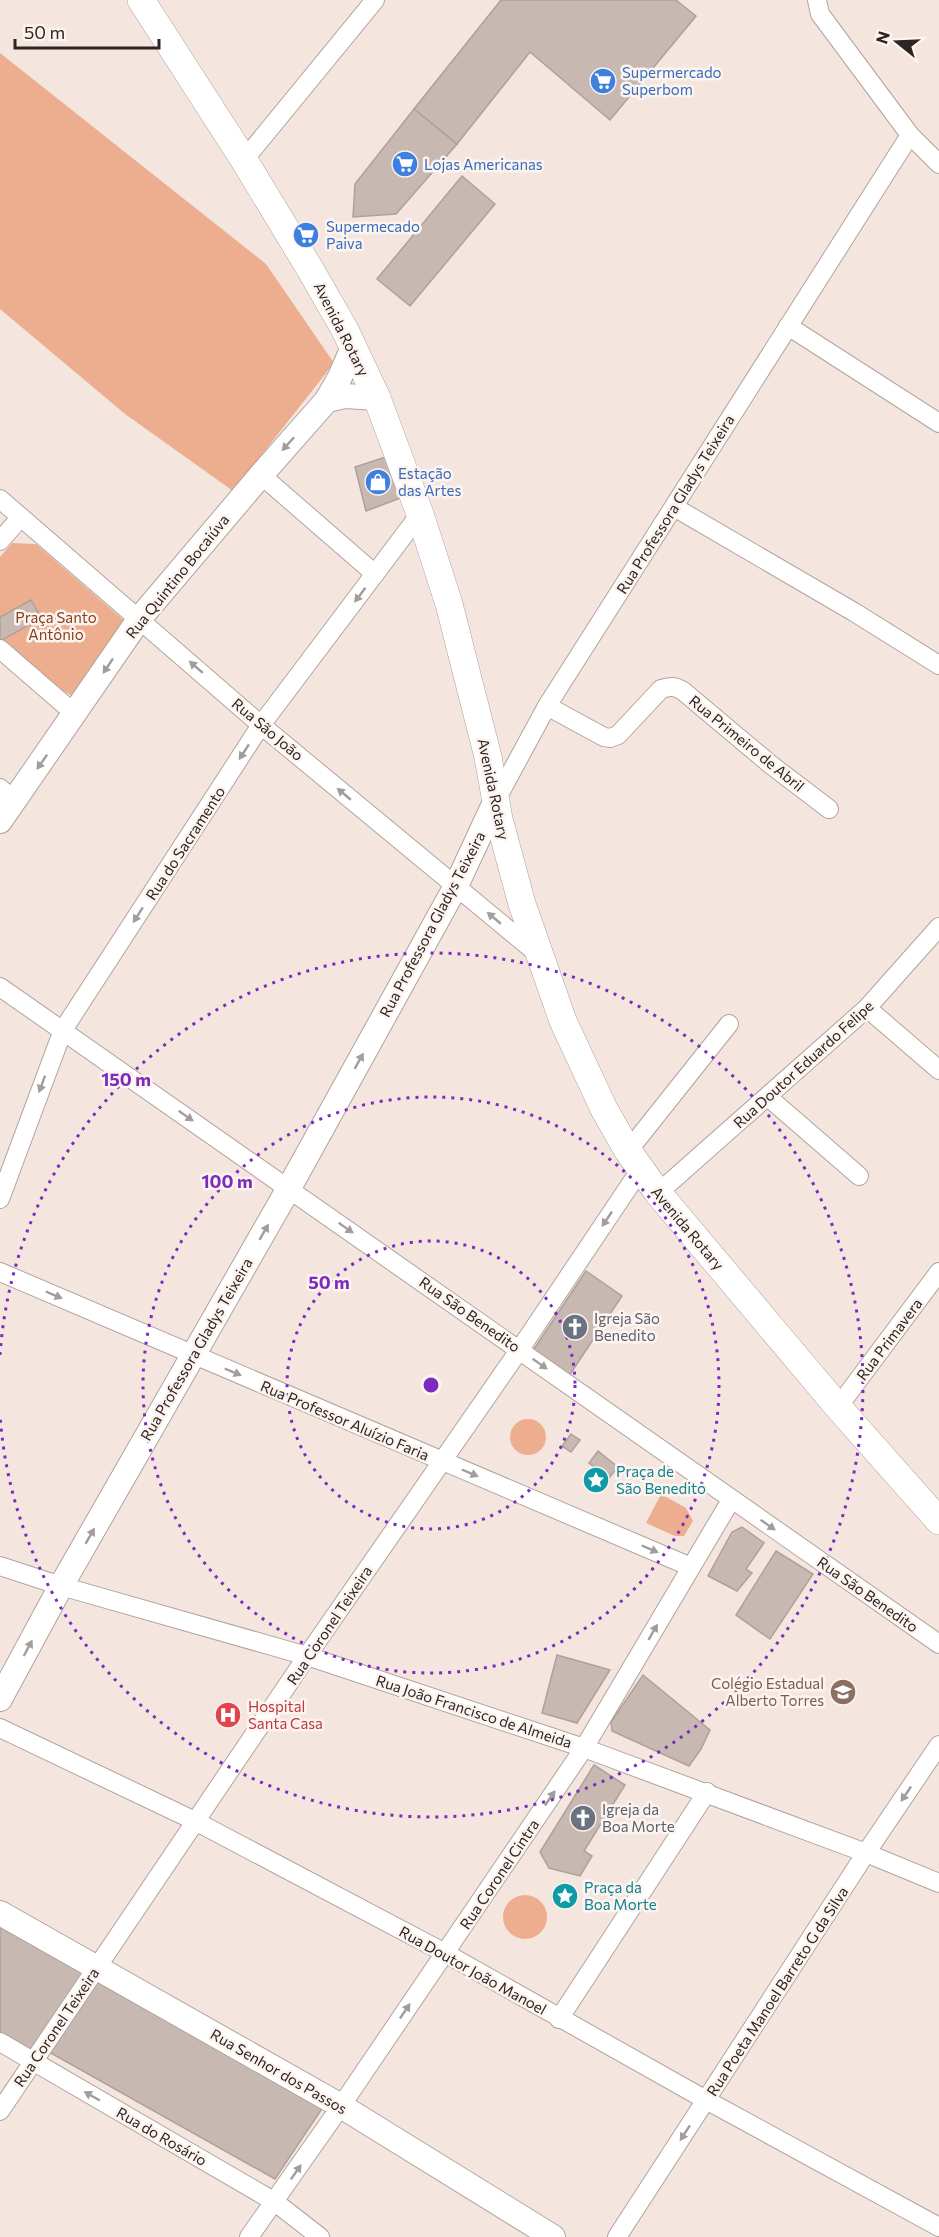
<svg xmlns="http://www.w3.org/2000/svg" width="939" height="2237" viewBox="0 0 939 2237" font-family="Commissioner,sans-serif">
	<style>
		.green { fill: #ecae8f }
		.building { fill: #c7b9b2; stroke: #aea09a; stroke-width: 1.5 }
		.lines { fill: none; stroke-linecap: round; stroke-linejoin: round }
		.street-casing { stroke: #b1a39d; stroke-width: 20 }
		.secondary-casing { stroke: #b1a39d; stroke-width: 26 }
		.primary-casing { stroke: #b1a39d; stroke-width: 28 }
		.street { stroke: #fff; stroke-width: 18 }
		.secondary { stroke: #fff; stroke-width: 24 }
		.primary { stroke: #fff; stroke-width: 27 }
		.oneway { fill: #a09d9c }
		.ring { fill: none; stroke: #7b2cbf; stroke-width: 3; stroke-dasharray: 3 6 }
		.labels { text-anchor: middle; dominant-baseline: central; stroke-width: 5; stroke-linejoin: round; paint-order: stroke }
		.shop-label { font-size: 15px; fill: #366cbe; stroke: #fdf4f0; text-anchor: start }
		.street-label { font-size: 15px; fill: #2b2523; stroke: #fdf4f0 }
		.park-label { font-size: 15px; fill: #84411c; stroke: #fdf4f0 }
		.worship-label { font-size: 15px; fill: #5b616d; stroke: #fdf4f0; text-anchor: start }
		.culture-label { font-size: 15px; fill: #0d838f; stroke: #fdf4f0; text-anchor: start }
		.education-label { font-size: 15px; fill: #785e54; stroke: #fdf4f0; text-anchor: end }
		.health-label { font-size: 15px; fill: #be3a42; stroke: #fdf4f0; text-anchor: start }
		.centre { fill: #7b2cbf; stroke: #fdf4f0; stroke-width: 3 }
		.ring-label { font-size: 18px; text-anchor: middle; font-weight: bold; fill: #7b2cbf; stroke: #fdf4f0; stroke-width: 5; stroke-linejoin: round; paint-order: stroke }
	</style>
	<rect width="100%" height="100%" fill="#f4e6df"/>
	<g class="green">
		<polygon points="0,53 266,264 334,363 233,491 125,414 0,309"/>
		<polygon points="12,543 36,544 127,623 76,698 56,687 0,643 0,557"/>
		<circle cx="528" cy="1437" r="18"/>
		<polygon points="661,1494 686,1508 693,1521 684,1536 675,1536 646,1523"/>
		<circle cx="525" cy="1917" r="22"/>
	</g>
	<g class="building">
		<polygon points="501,0 676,0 696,16 610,120 530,52 457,144 414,109"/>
		<polygon points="414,109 457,144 396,214 353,217 355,184"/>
		<polygon points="462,176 495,204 410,306 377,279"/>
		<polygon points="389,456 403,497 366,511 355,467"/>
		<polygon points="31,600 39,614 33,623 0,641 0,617"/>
		<polygon points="586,1271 622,1296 561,1388 528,1358"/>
		<polygon points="571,1434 580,1440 571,1452 562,1446"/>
		<polygon points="598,1451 618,1467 609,1478 589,1463"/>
		<polygon points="742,1527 764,1543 746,1569 752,1573 737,1591 708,1576 732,1532"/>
		<polygon points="776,1551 813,1574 770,1639 736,1615"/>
		<polygon points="557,1655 610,1670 577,1723 542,1713"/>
		<polygon points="643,1675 710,1730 701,1749 689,1766 612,1731 611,1722"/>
		<polygon points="594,1765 625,1785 584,1851 592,1856 580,1876 549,1868 540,1852"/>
		<polygon points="0,1922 92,1974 33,2062 0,2042"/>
		<polygon points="97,1979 325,2104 275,2179 49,2052"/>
	</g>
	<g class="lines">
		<defs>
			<g id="street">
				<polyline points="817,0 820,14 910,135 939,164"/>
				<polyline points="244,160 375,0"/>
				<polyline points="788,326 939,423"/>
				<polyline points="261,475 375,574"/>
				<polyline points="0,499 261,725 539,955"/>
				<polyline points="674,507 854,612 939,665"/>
				<polyline points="0,541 21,517"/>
				<polyline points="0,649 75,714"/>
				<path d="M547 706 604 737 610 738 618 735 661 689C670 686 675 686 683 691L770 764 829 809"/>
				<polyline points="0,788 15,801"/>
				<polyline points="495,802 547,706 910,135"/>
				<polyline points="0,987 939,1644"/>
				<polyline points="867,1008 939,1070"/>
				<polyline points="768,1097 859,1176"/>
				<polyline points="628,1151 729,1024"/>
				<polyline points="658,1193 867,1008 939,927"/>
				<polyline points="0,1199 63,1030 261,725 420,514"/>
				<polyline points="0,1272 691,1567"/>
				<polyline points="838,1407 939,1272"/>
				<polyline points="0,1566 61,1586 307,1656 584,1748 866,1853 939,1883"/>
				<polyline points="0,1728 195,1821 445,1953 706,2100 939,2227"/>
				<polyline points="559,2019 707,1792"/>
				<polyline points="0,2042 275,2202 320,2237"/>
				<polyline points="0,2111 307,1656 520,1349 640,1170"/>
				<polyline points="249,2237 341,2106 584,1748 731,1500"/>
				<polyline points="617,2237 866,1853 939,1745"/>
			</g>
			<g id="secondary">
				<polyline points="327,400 345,396 377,398"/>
				<polyline points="0,821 140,618 261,475 327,400 340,377 353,347"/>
				<polyline points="0,1699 61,1586 289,1188 456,886 495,802"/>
				<polyline points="0,1913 341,2106 553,2237"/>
			</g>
			<polyline id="primary" points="141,0 244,160 310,269 345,330 377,398 420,514 449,604 488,757 499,819 522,904 563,1021 604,1109 628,1151 658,1193 838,1407 939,1521"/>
		</defs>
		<use href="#street" class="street-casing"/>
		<use href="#secondary" class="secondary-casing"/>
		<use href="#primary" class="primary-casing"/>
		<use href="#street" class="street"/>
		<use href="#secondary" class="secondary"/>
		<use href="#primary" class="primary"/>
	</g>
	<defs><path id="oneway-solid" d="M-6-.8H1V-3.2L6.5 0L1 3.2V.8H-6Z" transform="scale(1.5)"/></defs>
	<g class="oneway">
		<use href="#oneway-solid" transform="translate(288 444) rotate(132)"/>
		<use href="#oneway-solid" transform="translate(360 595) rotate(127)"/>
		<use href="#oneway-solid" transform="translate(108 666) rotate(124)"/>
		<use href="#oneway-solid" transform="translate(196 667) rotate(-139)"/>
		<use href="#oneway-solid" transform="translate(244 752) rotate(123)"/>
		<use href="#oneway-solid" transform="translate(42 762) rotate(125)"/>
		<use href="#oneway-solid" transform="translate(344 794) rotate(-140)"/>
		<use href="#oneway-solid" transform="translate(138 915) rotate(123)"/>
		<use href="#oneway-solid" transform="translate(494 918) rotate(-140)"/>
		<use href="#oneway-solid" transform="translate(359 1061) rotate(-61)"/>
		<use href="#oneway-solid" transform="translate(42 1084) rotate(110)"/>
		<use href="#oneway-solid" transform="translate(186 1116) rotate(35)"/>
		<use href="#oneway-solid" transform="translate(607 1219) rotate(124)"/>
		<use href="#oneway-solid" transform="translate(346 1228) rotate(35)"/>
		<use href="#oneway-solid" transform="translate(264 1232) rotate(-60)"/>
		<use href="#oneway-solid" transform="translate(54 1295) rotate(23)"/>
		<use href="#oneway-solid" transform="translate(540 1364) rotate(35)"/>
		<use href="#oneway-solid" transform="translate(233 1372) rotate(23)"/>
		<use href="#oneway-solid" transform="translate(470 1473) rotate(23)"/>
		<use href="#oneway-solid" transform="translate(768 1525) rotate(35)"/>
		<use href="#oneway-solid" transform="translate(90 1536) rotate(-60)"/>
		<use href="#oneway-solid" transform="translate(650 1549) rotate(23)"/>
		<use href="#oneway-solid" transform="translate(653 1632) rotate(-60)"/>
		<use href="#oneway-solid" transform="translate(28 1648) rotate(-62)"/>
		<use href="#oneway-solid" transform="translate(906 1794) rotate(124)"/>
		<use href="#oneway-solid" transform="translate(550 1798) rotate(-56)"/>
		<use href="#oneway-solid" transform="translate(405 2011) rotate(-56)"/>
		<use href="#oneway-solid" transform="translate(92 2096) rotate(-150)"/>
		<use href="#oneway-solid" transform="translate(685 2133) rotate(123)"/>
		<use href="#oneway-solid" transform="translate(296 2172) rotate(-55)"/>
	</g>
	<g class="ring">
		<circle cx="431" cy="1385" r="144"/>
		<circle cx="431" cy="1385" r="288"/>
		<path d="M0 1355A432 432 0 1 1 0 1415"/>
	</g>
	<defs>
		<symbol id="supermarket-disc" viewBox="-11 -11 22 22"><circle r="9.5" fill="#3f7fe0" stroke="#fdf4f0"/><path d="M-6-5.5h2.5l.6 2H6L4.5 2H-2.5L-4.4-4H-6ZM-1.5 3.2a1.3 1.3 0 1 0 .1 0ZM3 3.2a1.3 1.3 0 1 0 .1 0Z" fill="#fff"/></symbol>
		<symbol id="shop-disc" viewBox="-11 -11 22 22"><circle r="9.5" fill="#3f7fe0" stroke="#fdf4f0"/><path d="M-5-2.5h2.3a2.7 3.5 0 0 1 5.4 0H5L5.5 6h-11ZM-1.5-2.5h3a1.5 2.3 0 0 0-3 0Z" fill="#fff"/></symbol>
		<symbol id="church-disc" viewBox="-11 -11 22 22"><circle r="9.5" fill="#6b7280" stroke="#fdf4f0"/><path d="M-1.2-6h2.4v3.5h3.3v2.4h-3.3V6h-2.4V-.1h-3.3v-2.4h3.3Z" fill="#fff"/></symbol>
		<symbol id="sight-disc" viewBox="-11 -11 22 22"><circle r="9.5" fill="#0f9aa8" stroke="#fdf4f0"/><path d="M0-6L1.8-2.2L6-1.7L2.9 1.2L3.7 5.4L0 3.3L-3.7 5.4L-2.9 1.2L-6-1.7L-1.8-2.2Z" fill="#fff"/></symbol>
		<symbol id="school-disc" viewBox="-11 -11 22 22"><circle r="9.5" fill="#8d6e63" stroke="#fdf4f0"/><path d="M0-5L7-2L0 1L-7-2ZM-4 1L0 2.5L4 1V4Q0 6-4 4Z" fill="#fff"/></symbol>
		<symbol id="hospital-disc" viewBox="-11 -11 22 22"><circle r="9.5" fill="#e0444e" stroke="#fdf4f0"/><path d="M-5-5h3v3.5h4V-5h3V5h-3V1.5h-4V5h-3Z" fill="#fff"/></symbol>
	</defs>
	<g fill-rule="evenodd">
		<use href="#supermarket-disc" x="588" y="66" width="30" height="30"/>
		<use href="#supermarket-disc" x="390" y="149" width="30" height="30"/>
		<use href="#supermarket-disc" x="291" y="220" width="30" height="30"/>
		<use href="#shop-disc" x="363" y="467" width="30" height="30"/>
		<use href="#church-disc" x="560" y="1312" width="30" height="30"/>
		<use href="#sight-disc" x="581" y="1465" width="30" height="30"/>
		<use href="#school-disc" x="828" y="1677" width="30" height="30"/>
		<use href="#hospital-disc" x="213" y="1700" width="30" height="30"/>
		<use href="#church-disc" x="568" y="1803" width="30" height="30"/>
		<use href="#sight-disc" x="550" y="1881" width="30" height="30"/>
	</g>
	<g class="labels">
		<g class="shop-label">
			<text x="622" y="72">Supermercado<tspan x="622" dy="17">Superbom</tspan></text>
			<text x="424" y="164">Lojas Americanas</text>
			<text x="326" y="226">Supermecado<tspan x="326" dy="17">Paiva</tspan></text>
			<text x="398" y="473">Estação<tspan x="398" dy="17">das Artes</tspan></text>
		</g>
		<g class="street-label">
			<text transform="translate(342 329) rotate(63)">Avenida Rotary</text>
			<text transform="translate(675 504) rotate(-58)">Rua Professora Gladys Teixeira</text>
			<text transform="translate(177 576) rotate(-51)">Rua Quintino Bocaiúva</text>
			<text transform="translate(268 729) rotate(40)">Rua São João</text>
			<text transform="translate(747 743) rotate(39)">Rua Primeiro de Abril</text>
			<text transform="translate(494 789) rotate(78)">Avenida Rotary</text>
			<text transform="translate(185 843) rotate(-57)">Rua do Sacramento</text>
			<text transform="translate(432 924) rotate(-62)">Rua Professora Gladys Teixeira</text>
			<text transform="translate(803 1064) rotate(-42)">Rua Doutor Eduardo Felipe</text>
			<text transform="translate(688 1228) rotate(50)">Avenida Rotary</text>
			<text transform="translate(470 1314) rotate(35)">Rua São Benedito</text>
			<text transform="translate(889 1339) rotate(-53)">Rua Primavera</text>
			<text transform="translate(196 1349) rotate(-60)">Rua Professora Gladys Teixeira</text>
			<text transform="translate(345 1420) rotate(23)">Rua Professor Aluízio Faria</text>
			<text transform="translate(868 1594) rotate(35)">Rua São Benedito</text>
			<text transform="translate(329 1625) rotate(-56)">Rua Coronel Teixeira</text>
			<text transform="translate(474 1711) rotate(18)">Rua João Francisco de Almeida</text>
			<text transform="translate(499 1874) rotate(-56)">Rua Coronel Cintra</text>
			<text transform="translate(473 1970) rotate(29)">Rua Doutor João Manoel</text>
			<text transform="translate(777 1991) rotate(-57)">Rua Poeta Manoel Barreto G da Silva</text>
			<text transform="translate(56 2027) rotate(-56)">Rua Coronel Teixeira</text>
			<text transform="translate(279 2071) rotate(30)">Rua Senhor dos Passos</text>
			<text transform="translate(162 2136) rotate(30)">Rua do Rosário</text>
		</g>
		<g class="park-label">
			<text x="56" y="617">Praça Santo<tspan x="56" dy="17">Antônio</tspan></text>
		</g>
		<g class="worship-label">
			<text x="594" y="1318">Igreja São<tspan x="594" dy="17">Benedito</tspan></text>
			<text x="602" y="1809">Igreja da<tspan x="602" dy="17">Boa Morte</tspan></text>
		</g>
		<g class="culture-label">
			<text x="616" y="1471">Praça de<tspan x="616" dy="17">São Benedito</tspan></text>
			<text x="584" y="1887">Praça da<tspan x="584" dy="17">Boa Morte</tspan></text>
		</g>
		<g class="education-label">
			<text x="824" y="1683">Colégio Estadual<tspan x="824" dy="17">Alberto Torres</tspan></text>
		</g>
		<g class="health-label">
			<text x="248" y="1706">Hospital<tspan x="248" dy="17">Santa Casa</tspan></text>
		</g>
	</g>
	<circle cx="431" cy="1385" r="9" class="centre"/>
	<g class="ring-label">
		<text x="126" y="1086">150 m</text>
		<text x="227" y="1188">100 m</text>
		<text x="329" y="1289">50 m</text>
	</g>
	<g transform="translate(897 42) rotate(288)" stroke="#fdf4f0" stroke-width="4.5" paint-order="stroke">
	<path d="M0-4.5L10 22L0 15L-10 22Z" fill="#2b2523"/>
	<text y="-9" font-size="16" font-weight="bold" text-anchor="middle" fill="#2b2523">N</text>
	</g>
	<path d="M15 39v9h144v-9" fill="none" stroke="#2b2523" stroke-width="3"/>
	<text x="24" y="39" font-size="18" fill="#2b2523" stroke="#fdf4f0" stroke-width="4.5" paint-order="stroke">50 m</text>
</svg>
